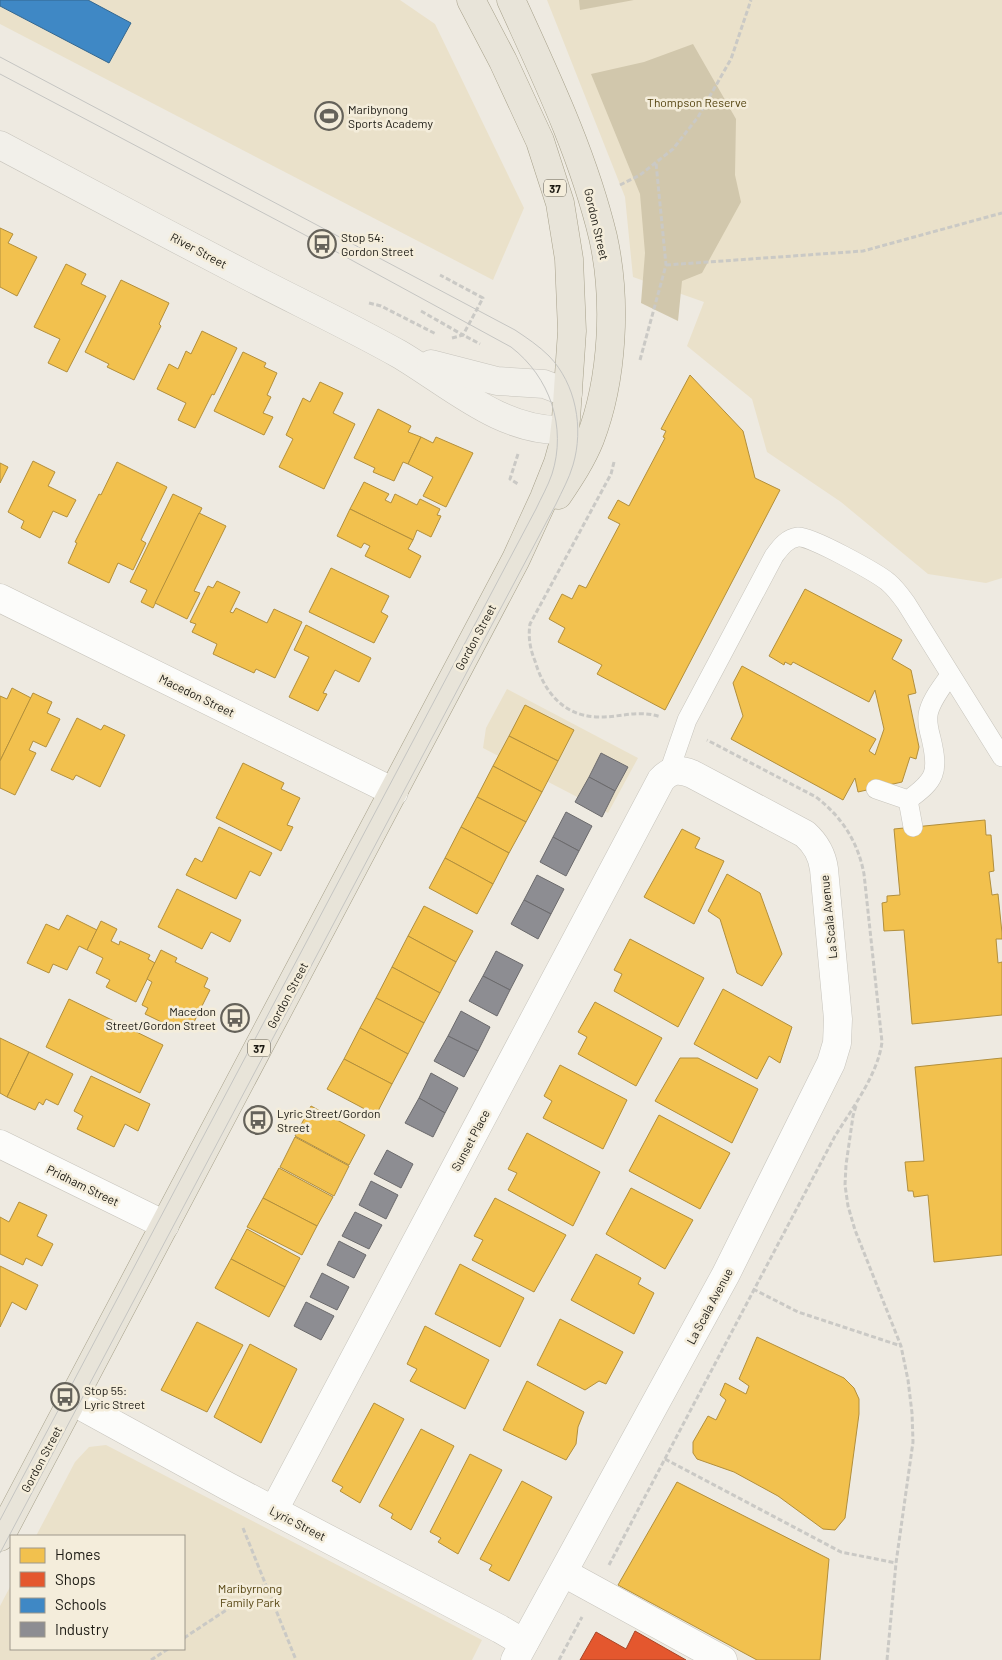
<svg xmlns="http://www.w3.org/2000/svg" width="1002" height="1660" viewBox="0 0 1002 1660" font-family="Barlow,sans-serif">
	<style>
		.green { fill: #eae1ca }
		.forest { fill: #d1c7ac }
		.homes { fill: #f2c14e; stroke: #b28f3c }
		.shops { fill: #e4572e; stroke: #a84426 }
		.schools { fill: #3f88c5; stroke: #34678f }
		.industry { fill: #8d8d92; stroke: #6b6a6c }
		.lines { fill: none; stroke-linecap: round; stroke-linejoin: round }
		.lane-casing { stroke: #c7c4bc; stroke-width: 20 }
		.street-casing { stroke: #c7c4bc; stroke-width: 29 }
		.secondary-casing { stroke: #c7c4bc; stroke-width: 29 }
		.primary-casing { stroke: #a6a08a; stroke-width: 29 }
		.path { stroke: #cac9c5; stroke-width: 3; stroke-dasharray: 5 2.5; stroke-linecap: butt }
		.lane { stroke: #fcfcfa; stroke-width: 19 }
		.street { stroke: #fcfcfa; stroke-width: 28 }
		.secondary { stroke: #f2f0ea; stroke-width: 28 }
		.primary { stroke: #e8e4d9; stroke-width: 28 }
		.tram { stroke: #c5c5c2; stroke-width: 1 }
		.labels { text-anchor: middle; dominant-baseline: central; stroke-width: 5; stroke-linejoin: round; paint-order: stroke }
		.shield { fill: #f4eddb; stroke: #5c594e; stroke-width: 1 }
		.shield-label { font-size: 11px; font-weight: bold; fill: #1b1912 }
		.park-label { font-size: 12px; fill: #554410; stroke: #f4eddb }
		.poi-label { font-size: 12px; fill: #1b1912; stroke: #f4eddb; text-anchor: start }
		.street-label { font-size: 12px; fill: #1b1912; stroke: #f4eddb }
	</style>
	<rect width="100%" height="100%" fill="#eeeae1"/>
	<g class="green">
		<polygon points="0,0 400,0 435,24 524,208 493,280 0,24"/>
		<polygon points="547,0 1002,0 1002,578 986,583 928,574 841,502 767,452 752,399 687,346 704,302 633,277 625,197"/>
		<polygon points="507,689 638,758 608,813 483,748 486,728"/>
		<polygon points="106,1445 482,1640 472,1660 0,1660 0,1606 11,1585 11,1649 184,1649 184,1536 36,1536 75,1462 89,1447"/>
	</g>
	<g class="forest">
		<polygon points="579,0 634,0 580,10"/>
		<polygon points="693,44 736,119 735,175 741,202 702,273 682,281 678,321 641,303 645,253 640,194 591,74 644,62"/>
	</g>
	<g class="homes">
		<polygon points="0,228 13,234 8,243 37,257 17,296 0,287"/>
		<polygon points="66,264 86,274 81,284 106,296 67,372 48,363 60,339 34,327"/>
		<polygon points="121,280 169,303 159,324 161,326 134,380 107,367 109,364 85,352"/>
		<polygon points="202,331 237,348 214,395 212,394 195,428 178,420 186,403 157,389 169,364 178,369 186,351 191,354"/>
		<polygon points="243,352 266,363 264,367 277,373 267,395 271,397 263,413 273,417 264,435 214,411"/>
		<polygon points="690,375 743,431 755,478 780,490 665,710 597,674 602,665 558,642 565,628 549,619 562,594 572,599 579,585 586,588 620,524 608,518 618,500 629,506 665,438 663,437 666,431 661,429"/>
		<polygon points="320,382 343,393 333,413 355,424 324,489 279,467 293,439 286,435 303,398 310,402"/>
		<polygon points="378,409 411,426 408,432 421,437 408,464 403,462 394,481 373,472 375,468 354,458"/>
		<polygon points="421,437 433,443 436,437 473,453 446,507 423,496 433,477 408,464"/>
		<polygon points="33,461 55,472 48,486 76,500 67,517 53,511 40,538 21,528 24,521 8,512"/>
		<polygon points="117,462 167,487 141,540 146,543 133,570 118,563 109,583 68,563 77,543 75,542 99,494 101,495"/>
		<polygon points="0,463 8,467 0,483"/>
		<polygon points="364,482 389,494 385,500 391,503 395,494 417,505 420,499 440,509 437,515 441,516 431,537 417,530 413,540 350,509"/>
		<polygon points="173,494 202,508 153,608 141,602 147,590 130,582"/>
		<polygon points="350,509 413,540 408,549 421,556 410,578 365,556 370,546 364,543 361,548 337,536"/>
		<polygon points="199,513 226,526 194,591 200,593 187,619 155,603"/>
		<polygon points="331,568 389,596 381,612 388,616 374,643 309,612"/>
		<polygon points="217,581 240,592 230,612 233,613 236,608 267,623 274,609 302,622 275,678 256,669 254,673 213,654 217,644 192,632 196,624 190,622 208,586 213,588"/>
		<polygon points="805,589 902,640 892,659 911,670 916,693 908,695 919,747 916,759 910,757 902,782 858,792 855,778 843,800 731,739 743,716 733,683 742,666 876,739 869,751 875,755 884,729 875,690 869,702 793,662 791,665 785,662 784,665 769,656"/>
		<polygon points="306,625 371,658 359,682 335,670 323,693 327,694 318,711 289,697 309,657 294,650"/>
		<polygon points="12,688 31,698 0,761 0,696 7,699"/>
		<polygon points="33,693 52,702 47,713 60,719 46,747 33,741 29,750 36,753 15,795 0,788 0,761"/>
		<polygon points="525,705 574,730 558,761 509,736"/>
		<polygon points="77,718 101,730 104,725 125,735 100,787 76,775 73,780 51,770"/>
		<polygon points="509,736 558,761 542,792 493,766"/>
		<polygon points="243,763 284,783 281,789 300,798 287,825 293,827 281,851 216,818"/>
		<polygon points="493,766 542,792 526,822 477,797"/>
		<polygon points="477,797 526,822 509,853 461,827"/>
		<polygon points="985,820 986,835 991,835 994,871 989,872 992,895 998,894 1002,933 1002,939 996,939 998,963 1002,962 1002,1015 912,1024 904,930 884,931 882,903 887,902 887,896 900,895 894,829"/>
		<polygon points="219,827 272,853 260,876 250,871 236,899 186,875 195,858 202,862"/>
		<polygon points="461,827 509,853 493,884 445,858"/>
		<polygon points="682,829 700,838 695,848 724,861 694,924 644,897"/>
		<polygon points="445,858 493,884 477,914 429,888"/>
		<polygon points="727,874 760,893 782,954 762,986 737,973 720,919 708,911"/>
		<polygon points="177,889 241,920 230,942 211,932 202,949 158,927"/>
		<polygon points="424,906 473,931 456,962 408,936"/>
		<polygon points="67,915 97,930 87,950 79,946 67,970 53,964 49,973 27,963 46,924 59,930"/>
		<polygon points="101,921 117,929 111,941 119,945 120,941 150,955 148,959 155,963 136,1002 106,987 110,980 96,973 103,958 87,950"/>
		<polygon points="408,936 456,962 440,993 392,967"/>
		<polygon points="630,939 704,978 678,1027 614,991 622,974 614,970"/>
		<polygon points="161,950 177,958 175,962 208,978 204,987 210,990 193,1024 186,1020 180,1031 145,1014 148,1008 142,1005 152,982 147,979"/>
		<polygon points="392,967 440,993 424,1023 376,998"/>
		<polygon points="723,989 792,1027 780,1063 769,1056 757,1079 694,1044"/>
		<polygon points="376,998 424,1023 408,1054 360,1028"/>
		<polygon points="69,999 163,1045 140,1093 46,1047"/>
		<polygon points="595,1002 662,1038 636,1086 578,1054 587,1037 578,1032"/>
		<polygon points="360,1028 408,1054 392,1084 344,1059"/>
		<polygon points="0,1038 29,1052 7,1097 0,1093"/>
		<polygon points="29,1052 73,1074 58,1105 46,1099 43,1105 39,1102 35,1110 7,1097"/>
		<polygon points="680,1058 698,1058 758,1089 732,1143 655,1101"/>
		<polygon points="1002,1058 1002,1255 934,1262 928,1195 914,1197 913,1191 908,1191 905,1162 924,1161 915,1067"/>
		<polygon points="344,1059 392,1084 376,1115 327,1089"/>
		<polygon points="560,1065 627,1100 603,1149 543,1118 552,1101 544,1096"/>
		<polygon points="91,1076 150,1104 138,1131 125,1124 114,1147 77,1129 83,1116 74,1111"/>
		<polygon points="311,1106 365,1135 349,1165 295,1136"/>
		<polygon points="659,1115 730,1153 700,1209 629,1171"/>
		<polygon points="527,1133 600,1172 573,1226 508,1190 517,1173 508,1169"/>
		<polygon points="295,1137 349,1166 334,1196 280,1167"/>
		<polygon points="279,1168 333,1197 317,1226 263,1198"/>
		<polygon points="631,1188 693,1220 665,1269 606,1234"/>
		<polygon points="263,1198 317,1226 302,1255 247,1227"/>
		<polygon points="495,1198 566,1235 534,1292 472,1260 483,1240 474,1236"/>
		<polygon points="19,1202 47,1215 37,1236 53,1244 42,1266 26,1258 23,1265 0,1254 0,1217 9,1222"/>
		<polygon points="247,1229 300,1258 285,1287 231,1259"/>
		<polygon points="596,1254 641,1278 638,1284 654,1293 634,1334 571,1300"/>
		<polygon points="231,1259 285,1287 269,1317 215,1288"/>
		<polygon points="460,1264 524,1298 500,1347 435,1314"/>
		<polygon points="0,1266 38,1285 26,1310 12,1302 0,1327"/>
		<polygon points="560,1319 623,1352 606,1384 599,1381 585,1390 537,1365"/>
		<polygon points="197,1322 243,1345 207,1412 161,1390"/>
		<polygon points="425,1326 489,1360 465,1409 410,1381 417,1369 407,1364"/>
		<polygon points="757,1337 844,1378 854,1388 859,1399 859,1414 845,1518 835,1530 823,1529 778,1496 734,1472 697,1459 693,1453 693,1442 708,1416 716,1420 726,1400 720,1395 725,1383 746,1394 749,1386 739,1379"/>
		<polygon points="250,1344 297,1369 261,1443 214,1417"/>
		<polygon points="527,1381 584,1412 578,1427 576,1444 566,1460 503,1430"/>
		<polygon points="374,1403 404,1419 360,1503 340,1491 343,1487 332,1481"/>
		<polygon points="421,1429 454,1446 411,1530 391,1518 393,1514 379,1506"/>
		<polygon points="470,1454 502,1470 458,1554 438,1542 441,1538 430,1532"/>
		<polygon points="522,1481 552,1497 509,1581 489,1570 492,1565 480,1559"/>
		<polygon points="677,1482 829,1559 820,1660 757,1660 618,1585"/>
	</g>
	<polygon class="shops" points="635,1631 686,1660 580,1660 596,1632 626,1649"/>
	<polygon class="schools" points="0,0 88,0 131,23 109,63 0,6"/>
	<g class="industry">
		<polygon points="601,753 628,767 615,791 589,777"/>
		<polygon points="589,777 615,791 602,817 575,802"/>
		<polygon points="566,812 592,826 579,851 553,837"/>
		<polygon points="553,837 579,851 566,876 540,862"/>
		<polygon points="537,875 564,889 551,914 524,900"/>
		<polygon points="524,900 551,914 538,939 511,924"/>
		<polygon points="496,951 523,965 510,990 483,976"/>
		<polygon points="483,976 510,990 497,1016 469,1001"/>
		<polygon points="461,1011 490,1027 478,1051 448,1036"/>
		<polygon points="448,1036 478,1051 464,1077 434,1061"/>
		<polygon points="431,1073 458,1088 445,1113 419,1098"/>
		<polygon points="419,1098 445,1113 433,1137 405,1123"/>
		<polygon points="387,1150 413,1164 401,1188 374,1174"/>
		<polygon points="371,1181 398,1195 386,1219 359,1205"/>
		<polygon points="355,1212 382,1225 369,1249 342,1236"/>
		<polygon points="339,1241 366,1255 354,1278 327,1265"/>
		<polygon points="322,1273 349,1287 337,1310 310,1297"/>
		<polygon points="306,1302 334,1316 321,1340 294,1326"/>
	</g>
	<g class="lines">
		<defs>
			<g id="lane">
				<path d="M669 772 687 720 774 556C780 548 787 538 798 537 811 536 877 573 888 582 895 588 901 596 906 603L1002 757"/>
				<path d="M876 789 908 800C936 780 939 772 931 738 929 731 927 723 928 715 930 701 942 687 950 675"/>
				<polyline points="908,800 913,827"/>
			</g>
			<g id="street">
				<polyline points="0,598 394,792"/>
				<polyline points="0,1144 165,1225"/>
				<polyline points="72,1401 227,1486 500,1629 524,1643"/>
				<path d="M274 1510 661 780C671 769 679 769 692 774L805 834C816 844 822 854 824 869L838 1019 837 1043 831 1063 726 1274 515 1660"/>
				<polyline points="564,1573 723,1660"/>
			</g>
			<g id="secondary">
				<path d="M0 145C82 189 165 233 248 276 298 302 349 326 399 354 450 384 502 433 565 430"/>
				<polyline points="431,364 497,381 544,384 568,393"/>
			</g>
			<g id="primary">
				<path d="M511 0C546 77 583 154 603 237 617 300 613 379 590 439 582 459 570 477 558 495"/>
				<polyline points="0,1537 516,559 544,498 558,463 563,445 566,419 572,331 569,259 560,203 540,141 503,61 471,0"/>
			</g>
		</defs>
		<use href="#lane" class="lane-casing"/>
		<use href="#street" class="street-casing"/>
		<use href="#secondary" class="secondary-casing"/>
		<use href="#primary" class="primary-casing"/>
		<g class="path">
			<polyline points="620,185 640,175 673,149 698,117 731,59 751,0"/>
			<polyline points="666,265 863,251 1002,213"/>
			<polyline points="369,303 381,306 436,334"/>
			<polyline points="421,311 463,335 483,298 440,275"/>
			<polyline points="452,338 463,335 480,344"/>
			<polyline points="640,360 666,265 656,163"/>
			<polyline points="518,454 510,479 518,484"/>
			<path d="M614 462 611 474 530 624C528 637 530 649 535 661 544 691 562 715 596 717 620 718 637 709 661 717"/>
			<polyline points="856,1106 853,1116 846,1165 845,1185 848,1206 855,1230 901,1346 908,1380 912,1413 913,1442 896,1563 887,1660"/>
			<polyline points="753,1289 798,1312 901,1346"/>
			<polyline points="665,1459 841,1552 896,1563"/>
			<polyline points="243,1528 296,1660"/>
			<path d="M609 1565 835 1136C852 1109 878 1074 882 1042L864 874C858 842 842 817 816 797L707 740"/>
			<polyline points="184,1638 264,1585"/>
			<polyline points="151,1660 168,1649"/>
			<polyline points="559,1660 582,1617"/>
		</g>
		<use href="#lane" class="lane"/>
		<use href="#street" class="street"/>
		<use href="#secondary" class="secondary"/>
		<use href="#primary" class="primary"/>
		<g class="tram">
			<path d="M0 57 515 330C527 338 539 346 549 356 576 384 584 428 573 465 569 479 562 491 556 504L0 1553"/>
			<path d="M0 74 322 244 511 347C550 377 567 427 552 474 548 486 541 498 536 509L0 1520"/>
		</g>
	</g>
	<defs>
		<symbol id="stadium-ring" viewBox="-11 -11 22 22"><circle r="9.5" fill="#f4eddb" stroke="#65625a" stroke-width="1.5"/><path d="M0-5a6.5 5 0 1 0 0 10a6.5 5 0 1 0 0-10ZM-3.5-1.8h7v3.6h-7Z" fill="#65625a"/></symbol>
		<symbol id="bus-ring" viewBox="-11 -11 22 22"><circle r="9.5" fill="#f4eddb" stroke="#65625a" stroke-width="1.5"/><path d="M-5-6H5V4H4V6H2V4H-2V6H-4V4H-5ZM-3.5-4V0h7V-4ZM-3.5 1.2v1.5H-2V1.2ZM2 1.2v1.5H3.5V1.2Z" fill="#65625a"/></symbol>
	</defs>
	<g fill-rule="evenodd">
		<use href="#stadium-ring" x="313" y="100" width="32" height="32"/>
		<use href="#bus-ring" x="306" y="228" width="32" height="32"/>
		<use href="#bus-ring" x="219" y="1002" width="32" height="32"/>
		<use href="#bus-ring" x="242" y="1104" width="32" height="32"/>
		<use href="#bus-ring" x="49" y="1381" width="32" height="32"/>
	</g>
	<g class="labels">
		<g class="shield">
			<rect x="544" y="179.5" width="22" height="17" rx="4"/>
			<rect x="248" y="1039.5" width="22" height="17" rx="4"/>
		</g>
		<g class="shield-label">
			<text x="555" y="188">37</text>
			<text x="259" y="1048">37</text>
		</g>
		<g class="park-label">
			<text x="697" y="102">Thompson Reserve</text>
			<text x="250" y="1588">Maribyrnong<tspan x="250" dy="14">Family Park</tspan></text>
		</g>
		<g class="poi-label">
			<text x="348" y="109">Maribynong<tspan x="348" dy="14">Sports Academy</tspan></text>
			<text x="341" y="237">Stop 54:<tspan x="341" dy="14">Gordon Street</tspan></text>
			<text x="216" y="1011" text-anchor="end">Macedon<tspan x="216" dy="14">Street/Gordon Street</tspan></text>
			<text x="277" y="1113">Lyric Street/Gordon<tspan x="277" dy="14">Street</tspan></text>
			<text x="84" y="1390">Stop 55:<tspan x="84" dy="14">Lyric Street</tspan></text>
		</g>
		<g class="street-label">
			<text transform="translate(597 224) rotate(77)">Gordon Street</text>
			<text transform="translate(199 250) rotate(28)">River Street</text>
			<text transform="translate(475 637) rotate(-62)">Gordon Street</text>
			<text transform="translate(197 695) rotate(26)">Macedon Street</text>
			<text transform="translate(828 917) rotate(-96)">La Scala Avenue</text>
			<text transform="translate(287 995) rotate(-62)">Gordon Street</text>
			<text transform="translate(470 1140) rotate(-62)">Sunset Place</text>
			<text transform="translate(83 1185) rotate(26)">Pridham Street</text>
			<text transform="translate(709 1306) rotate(-62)">La Scala Avenue</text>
			<text transform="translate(41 1459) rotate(-62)">Gordon Street</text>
			<text transform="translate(298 1523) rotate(27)">Lyric Street</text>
		</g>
	</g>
	<rect x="10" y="1535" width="175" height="115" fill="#f4eddb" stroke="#9d988b"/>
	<rect x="20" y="1548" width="25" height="15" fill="#f2c14e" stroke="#9d988b"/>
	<text x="55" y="1560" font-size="15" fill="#1b1912">Homes</text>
	<rect x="20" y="1572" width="25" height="15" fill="#e4572e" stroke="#9d988b"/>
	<text x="55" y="1585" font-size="15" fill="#1b1912">Shops</text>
	<rect x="20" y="1598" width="25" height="15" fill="#3f88c5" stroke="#9d988b"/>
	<text x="55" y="1610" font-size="15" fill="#1b1912">Schools</text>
	<rect x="20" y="1622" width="25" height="15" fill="#8d8d92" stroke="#9d988b"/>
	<text x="55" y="1635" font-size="15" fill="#1b1912">Industry</text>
</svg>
